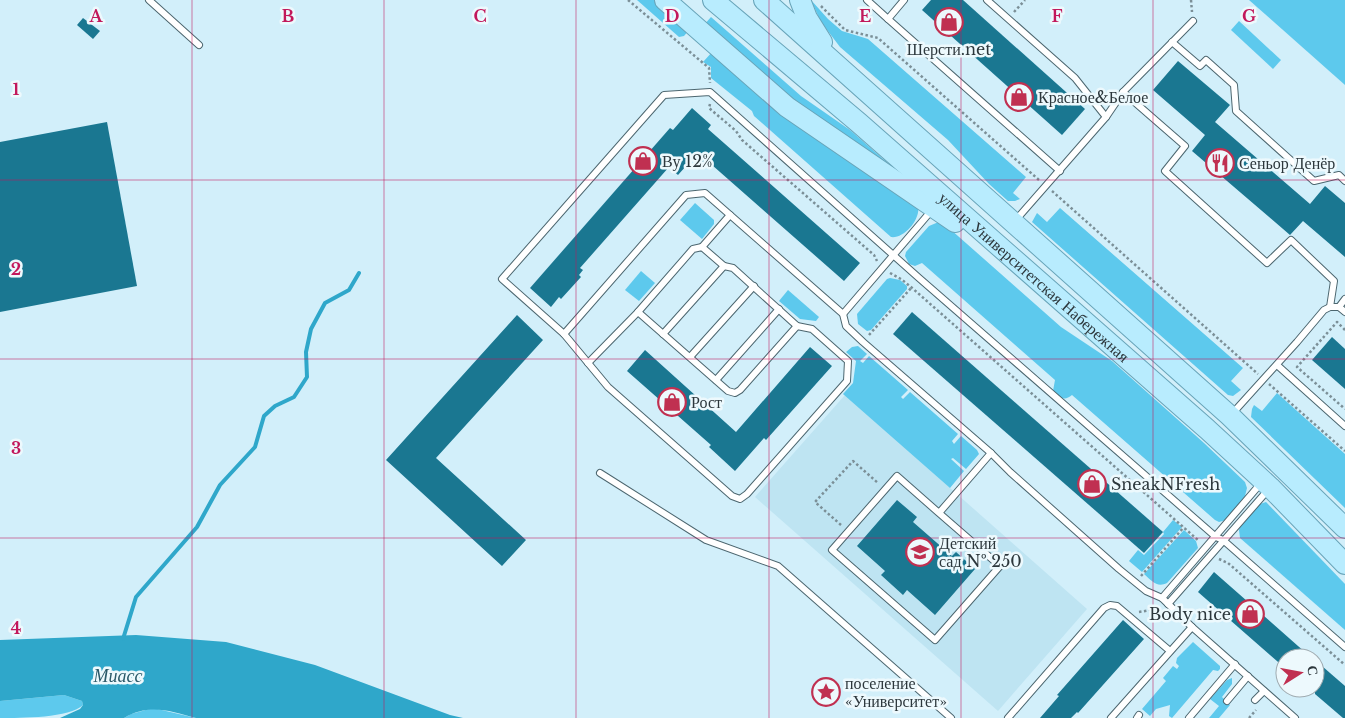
<svg xmlns="http://www.w3.org/2000/svg" width="1345" height="718" viewBox="0 0 1345 718" font-family="'Libre Baskerville',serif">
	<style>
		.built { fill: #bee4f2 }
		.green { fill: #5dc9ed }
		.water { fill: #2fa7ca }
		.lines { fill: none; stroke-linecap: round; stroke-linejoin: round }
		.stream { stroke: #2fa7ca; stroke-width: 4 }
		.building { fill: #1a7791 }
		.lane-casing { stroke: #4c666f; stroke-width: 8 }
		.primary-casing { stroke: #68a4b9; stroke-width: 22 }
		.path { stroke: #7b8f97; stroke-width: 2.5; stroke-dasharray: 2.5 2.5; stroke-linecap: butt }
		.lane { stroke: #fff; stroke-width: 6 }
		.primary { stroke: #b8ecfe; stroke-width: 20 }
		.grid { fill: none; stroke: #c2185b; stroke-width: 1; stroke-opacity: 0.55 }
		.labels { text-anchor: middle; dominant-baseline: central; stroke-width: 5; stroke-linejoin: round; paint-order: stroke }
		.poi-label { font-size: 16px; fill: #2c373c; stroke: #edf9fd; text-anchor: start }
		.street-label { font-size: 16px; fill: #2c373c; stroke: #edf9fd }
		.water-label { font-size: 18px; font-style: italic; fill: #2b5a6a; stroke: #edf9fd }
		.grid-label { font-size: 16px; text-anchor: middle; font-weight: bold; fill: #c2185b; stroke: #edf9fd; stroke-width: 5; stroke-linejoin: round; paint-order: stroke }
	</style>
	<rect width="100%" height="100%" fill="#d2effa"/>
	<polygon class="built" points="845,395 1087,609 998,711 755,497"/>
	<g class="green">
		<polygon points="637,0 655,0 689,30 684,36 679,37"/>
		<polygon points="811,0 828,19 842,31 868,39 1026,177 1013,193 1020,199 1015,201 1008,201 989,184 948,140 840,47 821,22"/>
		<polygon points="1249,0 1345,0 1345,85"/>
		<polygon points="711,17 801,96 850,130 907,180 793,103 704,25"/>
		<polygon points="1239,21 1281,60 1273,69 1231,30"/>
		<path d="M713 51 918 206C921 219 904 239 891 237L754 116 752 111 711 78V67L703 62Z"/>
		<polygon points="695,203 714,220 714,224 702,239 680,220"/>
		<polygon points="1060,208 1243,368 1231,381 1241,390 1233,396 1228,395 1032,222 1037,213 1047,222"/>
		<path d="M941 221 1061 327 1112 361 1204 443 1245 482 1247 488 1245 496 1226 520 1219 522 1215 520 1072 395C1064 402 1059 397 1053 391L1055 380 922 263 915 266 909 264 905 256 906 252 929 226Z"/>
		<polygon points="641,271 655,283 639,301 625,290"/>
		<polygon points="890,278 900,280 907,286 907,289 871,330 867,331 858,324 857,314 887,279"/>
		<polygon points="788,290 819,317 816,321 800,319 779,301"/>
		<polygon points="858,346 867,354 860,361 863,363 869,356 908,390 901,397 903,399 910,392 958,434 952,441 954,444 961,436 977,450 979,454 966,469 953,458 951,459 964,471 950,488 843,394 853,383 856,361 846,352 852,347"/>
		<polygon points="1277,393 1345,454 1345,508 1251,417 1252,409 1254,405 1262,411"/>
		<polygon points="1266,502 1345,584 1345,630 1240,538 1239,530 1240,526 1260,504"/>
		<polygon points="1173,520 1182,527 1142,572 1129,561 1138,550 1144,555 1164,534 1163,532"/>
		<path d="M1184 530 1196 541 1198 548 1167 583C1157 588 1152 581 1144 574Z"/>
		<polygon points="1193,642 1220,666 1220,669 1218,671 1213,670 1172,718 1169,716 1170,705 1156,709 1150,716 1142,709 1166,681 1163,678 1173,666 1177,669 1179,666 1176,663 1177,658"/>
		<polygon points="1232,678 1232,684 1222,697 1230,705 1219,718 1209,718 1219,706 1210,699 1227,680"/>
		<path d="M64 695 82 701 83 705C70 718 21 718 0 718V701Z"/>
		<polygon points="153,708 196,718 124,718 131,714"/>
	</g>
	<path class="water" d="M136 635 226 642 315 665 450 715 463 718H196C170 711 149 703 124 718H60L80 709 83 705 82 701 64 695 0 701V640Z"/>
	<g class="lines">
		<polyline class="stream" points="123,639 136,597 197,527 220,485 255,447 264,416 275,406 294,397 307,377 306,352 311,329 325,303 349,290 359,273"/>
	</g>
	<g class="building">
		<polygon points="931,0 963,0 1085,109 1062,135 922,10"/>
		<polygon points="83,18 100,31 93,39 77,25"/>
		<polygon points="1178,61 1230,105 1215,122 1310,204 1325,186 1345,203 1345,257 1303,221 1290,235 1192,151 1205,135 1153,90"/>
		<polygon points="692,108 711,125 708,129 860,263 844,281 712,165 709,167 695,156 678,175 669,167 580,268 583,270 579,275 581,277 561,299 559,297 551,307 530,288 670,128 673,130"/>
		<polygon points="107,122 137,286 0,312 0,142"/>
		<polygon points="912,312 1163,532 1144,553 893,334"/>
		<polygon points="517,315 543,340 436,458 526,540 502,566 386,460"/>
		<polygon points="1332,337 1345,349 1345,389 1312,360"/>
		<polygon points="810,347 832,366 766,440 764,438 735,471 709,447 711,445 627,371 645,350 736,432"/>
		<polygon points="897,500 917,517 913,522 952,556 956,552 975,569 935,615 907,590 903,595 881,575 885,571 857,546"/>
		<polygon points="1214,572 1298,646 1312,658 1285,658 1285,668 1198,592"/>
		<polygon points="1123,620 1144,639 1078,713 1077,712 1071,718 1040,718 1059,696 1057,695"/>
		<polygon points="1315,660 1345,686 1345,718 1343,718 1315,694"/>
	</g>
	<g class="lines">
		<defs>
			<g id="lane">
				<polyline points="149,0 199,45"/>
				<polyline points="867,0 888,19"/>
				<polyline points="904,0 888,19 1060,171"/>
				<polyline points="987,0 1075,78 1106,117"/>
				<polyline points="1172,42 1200,66 1206,60 1234,85 1236,111 1314,181 1339,175 1345,181"/>
				<polyline points="1123,92 1185,146 1165,171 1267,263 1291,240 1334,281 1330,307"/>
				<polyline points="1014,222 1106,117 1123,92 1193,21"/>
				<polyline points="702,247 730,215"/>
				<polyline points="1339,307 1345,299"/>
				<polyline points="843,314 932,210"/>
				<polyline points="564,334 608,387 732,496 740,499 747,494 847,381 848,361 812,329 797,326 733,268 724,266 702,247 693,249 638,312"/>
				<polyline points="663,334 724,266"/>
				<polyline points="690,357 754,286"/>
				<polyline points="588,363 638,312 728,391 735,393 740,390 797,326"/>
				<polyline points="1277,365 1345,426"/>
				<polyline points="716,380 779,309"/>
				<polyline points="1231,415 1297,342 1324,310 1330,307 1339,307 1345,312"/>
				<polyline points="600,473 706,540 778,566 951,718"/>
				<polyline points="939,513 1000,566 935,640 832,550 897,476 939,513 991,453"/>
				<polyline points="1162,598 1262,482"/>
				<polyline points="1168,604 1268,490"/>
				<polyline points="1255,700 1264,691"/>
				<polyline points="1227,701 1248,676"/>
				<polyline points="1008,718 1104,608 1110,605 1117,606 1170,651"/>
				<polyline points="1111,718 1192,627"/>
				<polyline points="1137,718 1139,715"/>
				<polyline points="1189,718 1235,664"/>
				<polyline points="1295,718 1192,627 1162,598 1146,591 1119,569 1010,472 991,453 863,342 846,326 843,314 705,193 686,195 564,334 502,279 664,95 710,92 919,278 1216,537 1223,540 1345,647"/>
			</g>
			<g id="primary">
				<polyline points="665,0 787,107 955,222"/>
				<path id="s1" d="M713 0 859 123 1207 429 1270 487 1345 564"/>
				<polyline points="764,0 1230,416 1345,528"/>
				<polyline points="800,0 807,18 822,42"/>
			</g>
		</defs>
		<use href="#lane" class="lane-casing"/>
		<use href="#primary" class="primary-casing"/>
		<g class="path">
			<polyline points="628,0 709,68 710,83"/>
			<polyline points="1191,0 1192,12"/>
			<polyline points="821,6 845,30 878,38 1039,180"/>
			<polyline points="1014,12 1025,0"/>
			<polyline points="710,104 709,108 736,131 742,140 874,255 877,261"/>
			<polyline points="1052,191 1258,374"/>
			<polyline points="890,273 901,279 911,287 1199,541"/>
			<polyline points="1345,330 1337,322 1297,367 1345,409"/>
			<polyline points="869,335 912,287"/>
			<polyline points="1269,384 1345,451"/>
			<polyline points="841,525 815,502 853,461 878,483"/>
			<polyline points="1219,559 1228,563 1345,665"/>
			<polyline points="1141,576 1184,527"/>
			<polyline points="1139,612 1151,610 1156,605"/>
			<polyline points="1249,718 1256,710"/>
		</g>
		<use href="#lane" class="lane"/>
		<use href="#primary" class="primary"/>
	</g>
	<path class="grid" d="M192 0V718M384 0V718M576 0V718M769 0V718M961 0V718M1153 0V718M0 180H1345M0 359H1345M0 538H1345"/>
	<defs>
		<symbol id="shop-ring" viewBox="-11 -11 22 22"><circle r="9.5" fill="#edf9fd" stroke="#c03051" stroke-width="1.5"/><path d="M-5-2.5h2.3a2.7 3.5 0 0 1 5.4 0H5L5.5 6h-11ZM-1.5-2.5h3a1.5 2.3 0 0 0-3 0Z" fill="#c03051"/></symbol>
		<symbol id="restaurant-ring" viewBox="-11 -11 22 22"><circle r="9.5" fill="#edf9fd" stroke="#c03051" stroke-width="1.5"/><path d="M-5-6h1v4h1v-4h1v4h1v-4h1v5L-1.5 .5V6h-2V.5L-5-1ZM5-6V6H3V1.5H1.5Q1.5-4 5-6Z" fill="#c03051"/></symbol>
		<symbol id="school-ring" viewBox="-11 -11 22 22"><circle r="9.5" fill="#edf9fd" stroke="#c03051" stroke-width="1.5"/><path d="M0-5L7-2L0 1L-7-2ZM-4 1L0 2.5L4 1V4Q0 6-4 4Z" fill="#c03051"/></symbol>
		<symbol id="sight-ring" viewBox="-11 -11 22 22"><circle r="9.5" fill="#edf9fd" stroke="#c03051" stroke-width="1.5"/><path d="M0-6L1.8-2.2L6-1.7L2.9 1.2L3.7 5.4L0 3.3L-3.7 5.4L-2.9 1.2L-6-1.7L-1.8-2.2Z" fill="#c03051"/></symbol>
	</defs>
	<g fill-rule="evenodd">
		<use href="#shop-ring" x="933" y="6" width="32" height="32"/>
		<use href="#shop-ring" x="1003" y="81" width="32" height="32"/>
		<use href="#shop-ring" x="627" y="145" width="32" height="32"/>
		<use href="#restaurant-ring" x="1204" y="147" width="32" height="32"/>
		<use href="#shop-ring" x="656" y="386" width="32" height="32"/>
		<use href="#shop-ring" x="1076" y="468" width="32" height="32"/>
		<use href="#school-ring" x="904" y="536" width="32" height="32"/>
		<use href="#shop-ring" x="1234" y="598" width="32" height="32"/>
		<use href="#sight-ring" x="810" y="676" width="32" height="32"/>
	</g>
	<g class="labels">
		<g class="poi-label">
			<text x="949" y="49" text-anchor="middle">Шерсти.net</text>
			<text x="1038" y="97">Красное&amp;Белое</text>
			<text x="662" y="161">Ву 12%</text>
			<text x="1239" y="163">Сеньор Денёр</text>
			<text x="691" y="402">Рост</text>
			<text x="1111" y="484">SneakNFresh</text>
			<text x="939" y="543">Детский<tspan x="939" dy="18">сад № 250</tspan></text>
			<text x="1231" y="614" text-anchor="end">Body nice</text>
			<text x="845" y="683">поселение<tspan x="845" dy="18">«Университет»</tspan></text>
		</g>
		<g class="street-label">
			<text stroke="none"><textPath href="#s1" startOffset="424">улица Университетская Набережная</textPath></text>
		</g>
		<g class="water-label">
			<text x="118" y="676">Миасс</text>
		</g>
	</g>
	<g class="grid-label">
		<text x="96" y="22">A</text>
		<text x="288" y="22">B</text>
		<text x="480" y="22">C</text>
		<text x="672" y="22">D</text>
		<text x="865" y="22">E</text>
		<text x="1057" y="22">F</text>
		<text x="1249" y="22">G</text>
		<text x="16" y="95">1</text>
		<text x="16" y="275">2</text>
		<text x="16" y="454">3</text>
		<text x="16" y="634">4</text>
	</g>
	<g transform="translate(1300 673) rotate(79)"><circle r="24" fill="#edf9fd" stroke="#a0abb0"/>
	<path d="M0-4L9 19L0 12L-9 19Z" fill="#c03051"/>
	<text y="-8" font-size="14" font-weight="bold" text-anchor="middle" fill="#2c373c">С</text>
	</g>
</svg>
